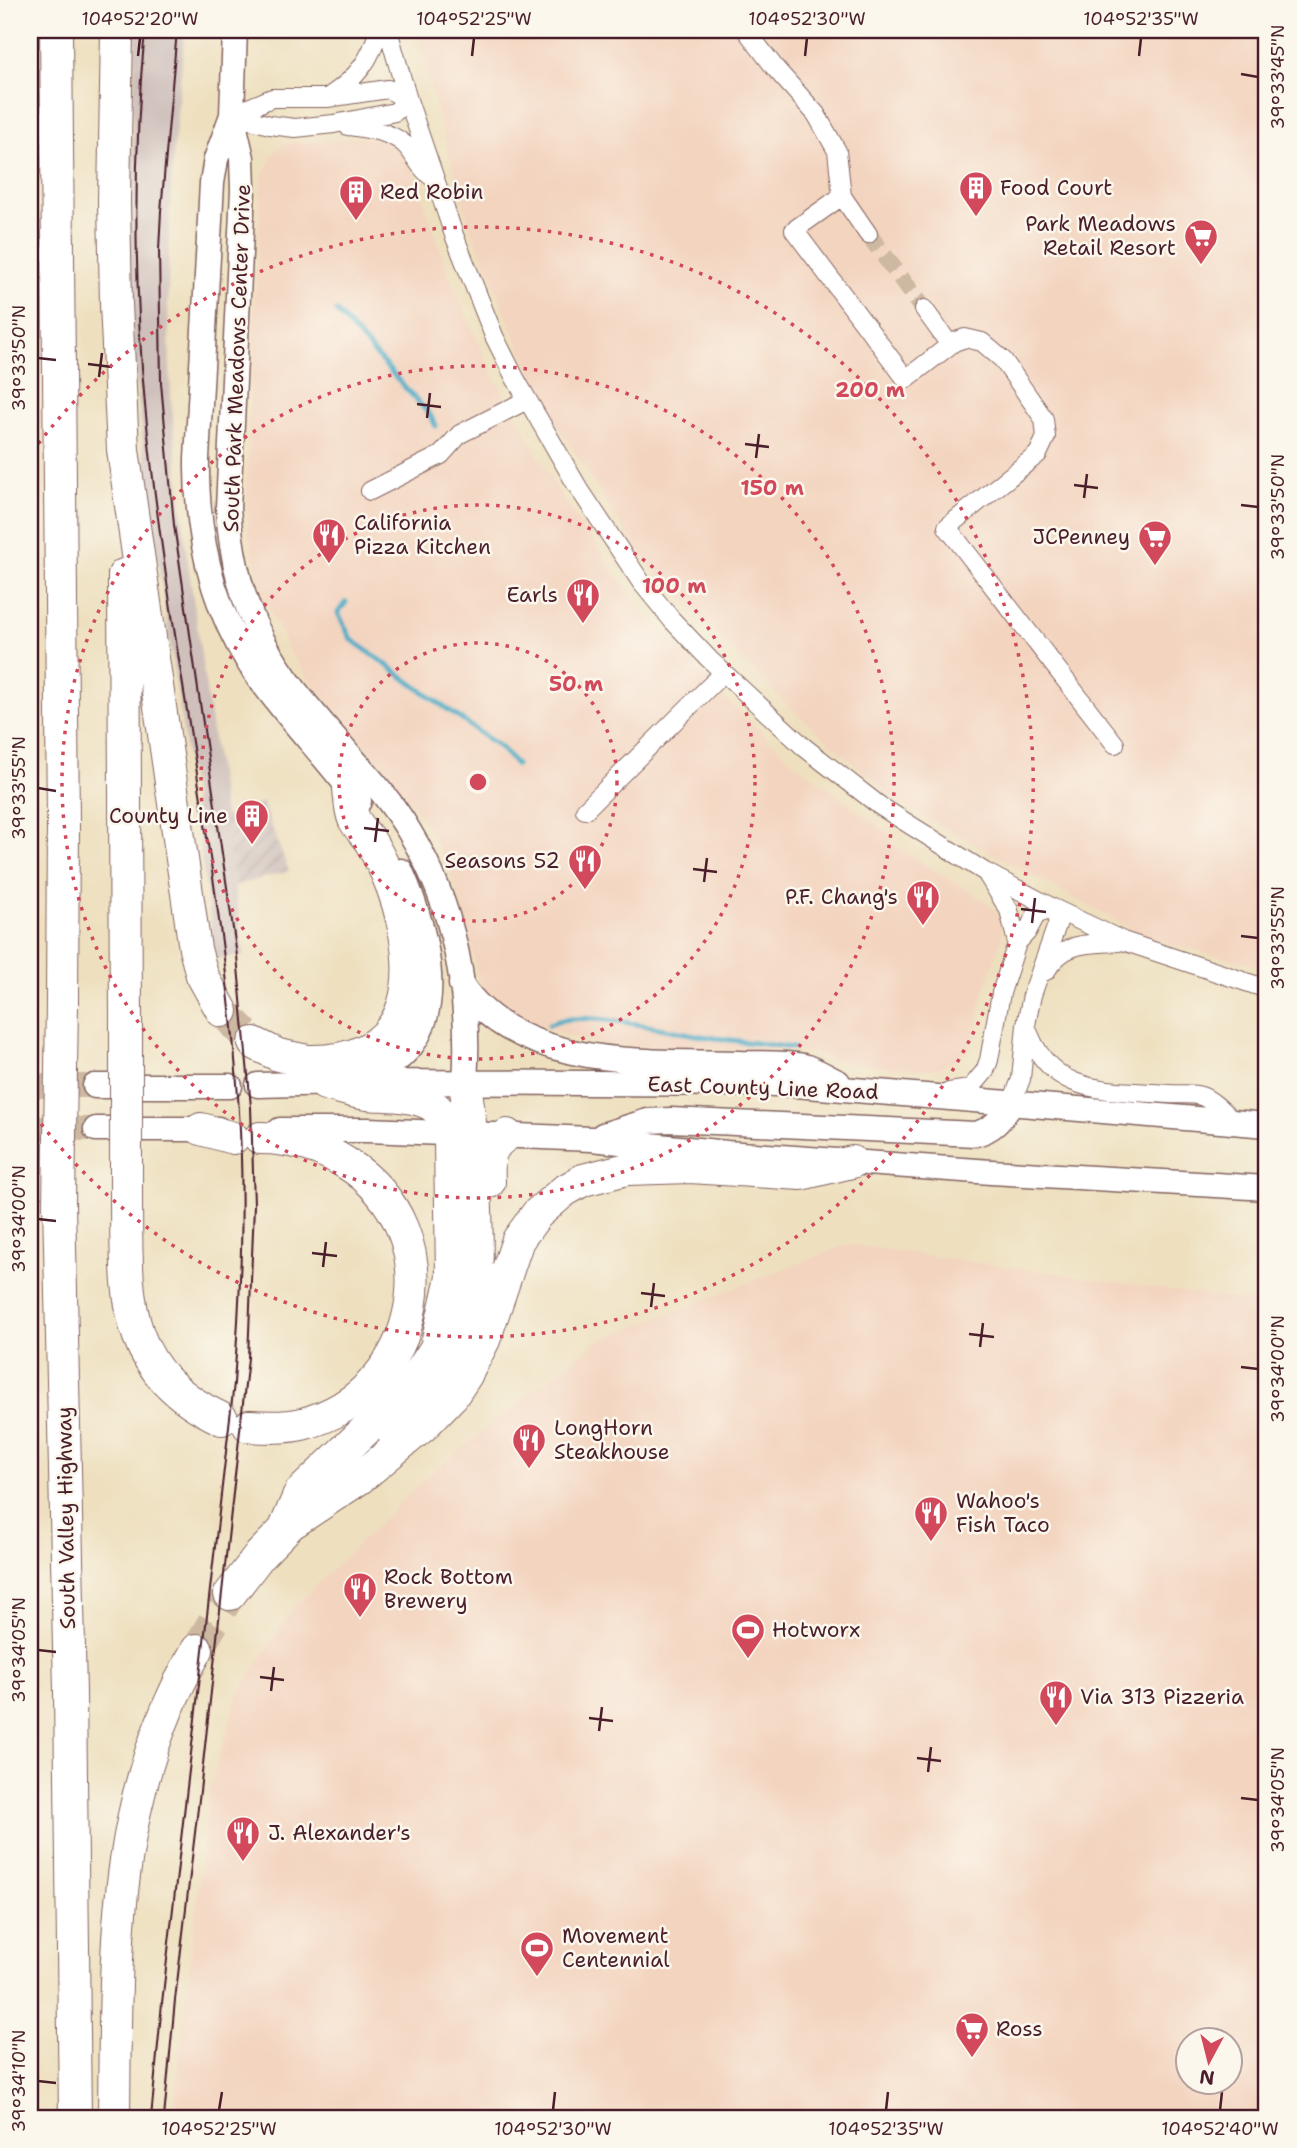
<svg xmlns="http://www.w3.org/2000/svg" width="1297" height="2148" viewBox="0 0 1297 2148" font-family="'Shantell Sans',sans-serif">
<style>
.built{fill:#f3d4bf;fill-rule:evenodd}
.industrial{fill:url(#industrial-furrows)}
.railway{fill:#cfc0bb}
.lines{fill:none;stroke-linecap:round;stroke-linejoin:round}
.stream{stroke:#46aac6;stroke-width:5}
.street-tunnel{stroke:#cdb9a1;stroke-width:18;stroke-dasharray:18 9;stroke-linecap:butt}
.secondary-tunnel{stroke:#cdb9a1;stroke-width:24;stroke-dasharray:24 12;stroke-linecap:butt}
.highway-tunnel{stroke:#cdb9a1;stroke-width:32;stroke-dasharray:32 16;stroke-linecap:butt}
.street-casing{stroke:#83635f;stroke-width:20}
.secondary-casing{stroke:#83635f;stroke-width:27}
.highway-casing{stroke:#83635f;stroke-width:34}
.street{stroke:#fff;stroke-width:18}
.secondary{stroke:#fff;stroke-width:24}
.highway{stroke:#fff;stroke-width:32}
.tram{stroke:#4a1f2b;stroke-width:2}
.highway-bridge-casing{stroke:#83635f;stroke-width:34;stroke-linecap:butt}
.highway-bridge{stroke:#fff;stroke-width:32}
.ticks{fill:none;stroke:#4a1f2b;stroke-width:2.5}
.ring{fill:none;stroke:#d1495b;stroke-width:3.5;stroke-dasharray:3.5 7}
.labels{text-anchor:middle;dominant-baseline:central;stroke-width:5;stroke-linejoin:round;paint-order:stroke}
.poi-label{font-size:21px;fill:#4a1f2b;stroke:#fbf7ec;text-anchor:start}
.street-label{font-size:21px;fill:#4a1f2b;stroke:#fbf7ec}
.centre{fill:#d1495b;stroke:#fbf7ec;stroke-width:3.5}
.ring-label{font-size:21px;text-anchor:middle;font-weight:bold;fill:#d1495b;stroke:#fbf7ec;stroke-width:5;stroke-linejoin:round;paint-order:stroke}
.neatline{fill:none;stroke:#4a1f2b;stroke-width:2.5}
.ticks-label{font-size:18px;text-anchor:middle;fill:#4a1f2b}
</style>
<defs>
<pattern id="industrial-furrows" width="10" height="10" patternUnits="userSpaceOnUse" patternTransform="scale(1.75)"><rect width="10" height="10" fill="#cfc0bb"/><path d="M-1 1l2-2M0 10L10 0M9 11l2-2" fill="none" stroke="#b3a5a1"/></pattern>
</defs>
<rect width="100%" height="100%" fill="#fbf7ec"/>
<filter id="ink" filterUnits="userSpaceOnUse"><feTurbulence type="fractalNoise" baseFrequency=".0143" numOctaves="2"/><feDisplacementMap in="SourceGraphic" scale="14" xChannelSelector="R" yChannelSelector="G"/><feConvolveMatrix kernelMatrix="1 2 1 2 8 2 1 2 1" color-interpolation-filters="sRGB"/></filter>
<filter id="wash" filterUnits="userSpaceOnUse"><feTurbulence type="fractalNoise" baseFrequency=".00686" numOctaves="4" result="noise"/><feDisplacementMap in="SourceGraphic" scale="28" xChannelSelector="R" yChannelSelector="G"/><feGaussianBlur stdDeviation="1.57" result="paint"/><feColorMatrix in="noise" values="0 0 0 0 0 0 0 0 0 0 0 0 0 0 0 0 0 1.4 0 .05"/><feComposite in="paint" operator="in"/></filter>
<g filter="url(#wash)">
<rect width="100%" height="100%" fill="#eee0bf"/>
<path class="built" d="M417 30H1267V968L1149 939 899 803 788 706 643 559 542 402 468 222 432 93Z
M360 137 390 140 412 165 451 281 492 372 560 494 641 609 738 711 794 762 893 837 890 843 984 900 997 912 1002 928V938L983 995 976 1033 968 1050 955 1061 939 1068 918 1070 858 1064 811 1053 606 1045 568 1037 540 1026 498 1003 482 988 477 974 471 942 458 893 432 834 403 790 317 690 289 652 263 595 248 533 246 481 261 178 275 151 281 146 290 143 319 142Z
M848 1244 1267 1304V2118H173L209 1791 238 1695 294 1607 425 1478 597 1341ZM1188 2039H1230V2082H1188Z"/>
<path class="industrial" d="M262 802 289 871 234 886 223 817Z"/>
<path class="railway" d="M136 30H185L172 167 169 231 168 307 171 396 185 542 244 955 216 959 149 498 133 348 129 227Z"/>
<g class="lines">
<path class="stream" d="M336 311 430 415 436 426
M346 602 338 613 351 639 502 749 516 765
M549 1025C577 1007 672 1032 708 1037 736 1041 764 1044 793 1048"/>
</g>
</g>
<g filter="url(#ink)">
<g class="lines">
<path class="street-tunnel" d="M868 234 924 309"/>
<path class="secondary-tunnel" d="M30 1086H95
M30 1128 96 1129"/>
<path class="highway-tunnel" d="M222 1011 254 1043
M197 1650 230 1594"/>
<g class="street-casing">
<path id="street" d="M388 30 408 100 454 235 494 336 515 378 576 484 641 582 672 620 709 659 804 747 880 806 985 872 1053 908 1123 941 1267 989
M746 30 775 68 816 114 837 151 842 196 868 234
M330 96C355 79 372 60 378 30
M232 115 270 125 295 128 334 124 395 112 408 100
M232 115 272 98H327L388 89 408 100
M348 126C369 129 396 132 409 149 419 162 419 167 433 178
M842 196 794 230 906 379 954 342 965 338 982 342 1003 360 1044 419 1046 437 1038 454 947 527 1115 744
M924 309 950 345
M370 491 441 455 460 434 527 400
M585 810 723 673
M988 876 1009 910 1017 943
M1046 971C1064 941 1087 944 1119 942
M1026 1025C1049 1098 1107 1089 1169 1094 1179 1095 1192 1093 1201 1096 1213 1100 1226 1115 1235 1123
M949 1092 970 1089 985 1071 989 1060 1001 993 1017 943 1027 932 1036 915 1053 908
M1011 1105 1021 1079 1026 1025 1032 995 1058 922 1053 908"/>
</g>
<g class="secondary-casing">
<path id="secondary" d="M235 30 232 115 242 158 243 190 228 508C231 554 241 600 263 641 284 682 317 717 347 752 369 777 392 802 409 831 455 906 471 995 465 1082
M232 115 216 159 212 183 197 459C196 531 210 601 249 663 281 712 324 754 359 801
M461 984C518 1070 649 1061 739 1063 760 1064 783 1062 803 1066 815 1069 827 1077 838 1082
M381 1082 784 1084 1267 1125
M329 1083C348 1079 369 1076 386 1067 456 1028 426 928 401 871
M258 1085 341 1083
M95 1086H111
M135 1086H230
M96 1129H111
M136 1129H218
M280 1130H368L591 1139 727 1153 991 1172 1267 1188
M603 1135 648 1121 671 1120 975 1134C993 1130 1001 1119 1011 1105"/>
</g>
<g class="highway-casing">
<path id="highway" d="M56 30 63 824 62 1003
M117 30 114 201 116 304 123 450 195 949 202 975 222 1011
M124 575 126 1019
M254 1043 278 1055 332 1066
M312 1061C420 1061 421 968 393 889 387 873 379 856 370 841 365 834 358 827 354 819 350 810 350 797 349 788
M201 1129 233 1138
M489 1182C488 1161 487 1147 507 1135
M126 1199C127 1298 120 1371 222 1419
M59 1203 70 1692 75 2118
M249 1426C266 1427 285 1428 302 1424 424 1393 454 1230 346 1163 321 1147 291 1138 260 1138
M389 1428C410 1411 433 1389 449 1366 480 1320 478 1264 476 1210 475 1167 471 1125 465 1082
M286 1526 300 1493 403 1394 415 1380 436 1348 452 1277 450 1141C447 1092 404 1097 367 1094 353 1092 339 1087 325 1084
M286 1527 360 1478 423 1426 452 1396 466 1375 484 1340 518 1240 537 1214 564 1191 583 1180 627 1169 690 1167 801 1174 852 1162
M230 1594 260 1555 301 1513
M114 2118C116 1952 110 1799 197 1650"/>
</g>
<use href="#street" class="street"/>
<use href="#secondary" class="secondary"/>
<use href="#highway" class="highway"/>
<path class="tram" d="M145 30C133 155 134 280 145 405 167 637 221 864 238 1096 245 1192 241 1287 234 1383L162 2003 151 2118
M164 2118 175 2000 200 1791 248 1358 254 1205 251 1107 237 956 174 525 161 383 159 250 161 211 177 30"/>
<g class="highway-bridge-casing">
<path id="highway-bridge" d="M126 1019V1199
M59 1203 62 1003"/>
</g>
<use href="#highway-bridge" class="highway-bridge"/>
</g>
</g>
<path class="ticks" d="M138 56 140 38M472 56 474 38M805 56 807 38M1139 56 1141 38M1241 74 1258 77M38 358 56 360M88 364 112 367M99 377 102 353M417 404 441 407M427 418 430 393M745 444 769 447M756 458 759 434M1074 485 1098 488M1084 498 1087 474M1241 505 1258 507M38 788 56 791M364 828 389 831M375 842 378 818M693 869 717 872M704 882 707 858M1021 909 1046 912M1032 923 1035 898M1241 936 1258 938M38 1219 56 1221M312 1253 337 1256M323 1267 326 1242M641 1293 665 1296M651 1307 654 1283M969 1334 994 1337M980 1347 983 1323M1241 1367 1258 1369M38 1650 56 1652M260 1677 284 1680M271 1691 274 1667M589 1718 613 1721M599 1731 602 1707M917 1758 941 1761M928 1772 931 1747M1241 1798 1258 1800M38 2081 56 2083M219 2110 222 2092M553 2110 555 2092M886 2110 888 2092M1220 2110 1222 2092"/>
<g class="ring">
<circle cx="478" cy="782" r="139"/>
<circle cx="478" cy="782" r="277"/>
<circle cx="478" cy="782" r="416"/>
<path d="M32 452A555 555 0 1 1 32 1112"/>
</g>
<defs>
<g id="building-pin" transform="scale(1.75)"><path d="M0 17L-7.5 6A9.5 9.5 0 1 1 7.5 6Z" fill="#d1495b" stroke="#fbf7ec"/><path d="M-4-6H4V6H1V3H-1V6H-4ZM-2.5-4.3h1.7v1.8h-1.7ZM.8-4.3h1.7v1.8H.8ZM-2.5-1h1.7V.8h-1.7ZM.8-1h1.7V.8H.8Z" fill="#fff"/></g>
<g id="supermarket-pin" transform="scale(1.75)"><path d="M0 17L-7.5 6A9.5 9.5 0 1 1 7.5 6Z" fill="#d1495b" stroke="#fbf7ec"/><path d="M-6-5.5h2.5l.6 2H6L4.5 2H-2.5L-4.4-4H-6ZM-1.5 3.2a1.3 1.3 0 1 0 .1 0ZM3 3.2a1.3 1.3 0 1 0 .1 0Z" fill="#fff"/></g>
<g id="restaurant-pin" transform="scale(1.75)"><path d="M0 17L-7.5 6A9.5 9.5 0 1 1 7.5 6Z" fill="#d1495b" stroke="#fbf7ec"/><path d="M-5-6h1v4h1v-4h1v4h1v-4h1v5L-1.5 .5V6h-2V.5L-5-1ZM5-6V6H3V1.5H1.5Q1.5-4 5-6Z" fill="#fff"/></g>
<g id="stadium-pin" transform="scale(1.75)"><path d="M0 17L-7.5 6A9.5 9.5 0 1 1 7.5 6Z" fill="#d1495b" stroke="#fbf7ec"/><path d="M0-5a6.5 5 0 1 0 0 10a6.5 5 0 1 0 0-10ZM-3.5-1.8h7v3.6h-7Z" fill="#fff"/></g>
</defs>
<g fill-rule="evenodd">
<use href="#building-pin" x="976" y="188"/>
<use href="#building-pin" x="356" y="192"/>
<use href="#supermarket-pin" x="1201" y="236"/>
<use href="#restaurant-pin" x="329" y="535"/>
<use href="#supermarket-pin" x="1155" y="537"/>
<use href="#restaurant-pin" x="583" y="595"/>
<use href="#building-pin" x="252" y="816"/>
<use href="#restaurant-pin" x="585" y="861"/>
<use href="#restaurant-pin" x="923" y="897"/>
<use href="#restaurant-pin" x="529" y="1440"/>
<use href="#restaurant-pin" x="931" y="1513"/>
<use href="#restaurant-pin" x="360" y="1589"/>
<use href="#stadium-pin" x="748" y="1630"/>
<use href="#restaurant-pin" x="1056" y="1697"/>
<use href="#restaurant-pin" x="243" y="1833"/>
<use href="#stadium-pin" x="537" y="1948"/>
<use href="#supermarket-pin" x="972" y="2029"/>
</g>
<g class="labels">
<g class="poi-label">
<text x="1000" y="188">Food Court</text>
<text x="380" y="192">Red Robin</text>
<text x="1176" y="224" text-anchor="end">Park Meadows<tspan x="1176" dy="24">Retail Resort</tspan></text>
<text x="354" y="523">California<tspan x="354" dy="24">Pizza Kitchen</tspan></text>
<text x="1130" y="537" text-anchor="end">JCPenney</text>
<text x="558" y="595" text-anchor="end">Earls</text>
<text x="228" y="816" text-anchor="end">County Line</text>
<text x="560" y="861" text-anchor="end">Seasons 52</text>
<text x="898" y="897" text-anchor="end">P.F. Chang's</text>
<text x="554" y="1428">LongHorn<tspan x="554" dy="24">Steakhouse</tspan></text>
<text x="956" y="1501">Wahoo's<tspan x="956" dy="24">Fish Taco</tspan></text>
<text x="384" y="1577">Rock Bottom<tspan x="384" dy="24">Brewery</tspan></text>
<text x="772" y="1630">Hotworx</text>
<text x="1080" y="1697">Via 313 Pizzeria</text>
<text x="268" y="1833">J. Alexander's</text>
<text x="562" y="1936">Movement<tspan x="562" dy="24">Centennial</tspan></text>
<text x="996" y="2029">Ross</text>
</g>
<g class="street-label">
<text transform="translate(237 358) rotate(-88)">South Park Meadows Center Drive</text>
<text transform="translate(763 1088) rotate(2)">East County Line Road</text>
<text transform="translate(66 1518) rotate(-91)">South Valley Highway</text>
</g>
</g>
<circle cx="478" cy="782" r="10" class="centre"/>
<g class="ring-label">
<text x="870" y="397">200 m</text>
<text x="772" y="495">150 m</text>
<text x="674" y="593">100 m</text>
<text x="576" y="691">50 m</text>
</g>
<rect width="1297" height="2148" fill="none" stroke="#fbf7ec" stroke-width="77"/>
<g transform="translate(1209 2061) rotate(187)"><circle r="33" fill="#fbf7ec" stroke="#b4a19f" stroke-width="2"/>
<path d="M0-5L12 26L0 18L-12 26Z" fill="#d1495b"/>
<text y="-10" font-size="19" font-weight="bold" text-anchor="middle" fill="#4a1f2b">N</text>
</g>
<rect x="38" y="38" width="1220" height="2072" class="neatline"/>
<g class="ticks-label">
<text x="140" y="25">104°52'20"W</text>
<text x="474" y="25">104°52'25"W</text>
<text x="807" y="25">104°52'30"W</text>
<text x="1141" y="25">104°52'35"W</text>
<text transform="translate(1278 77) rotate(-90)" y="6">39°33'45"N</text>
<text transform="translate(19 358) rotate(-90)" y="6">39°33'50"N</text>
<text transform="translate(1278 507) rotate(-90)" y="6">39°33'50"N</text>
<text transform="translate(19 788) rotate(-90)" y="6">39°33'55"N</text>
<text transform="translate(1278 938) rotate(-90)" y="6">39°33'55"N</text>
<text transform="translate(19 1219) rotate(-90)" y="6">39°34'00"N</text>
<text transform="translate(1278 1369) rotate(-90)" y="6">39°34'00"N</text>
<text transform="translate(19 1650) rotate(-90)" y="6">39°34'05"N</text>
<text transform="translate(1278 1800) rotate(-90)" y="6">39°34'05"N</text>
<text transform="translate(19 2081) rotate(-90)" y="6">39°34'10"N</text>
<text x="219" y="2135">104°52'25"W</text>
<text x="553" y="2135">104°52'30"W</text>
<text x="886" y="2135">104°52'35"W</text>
<text x="1220" y="2135">104°52'40"W</text>
</g>
</svg>
